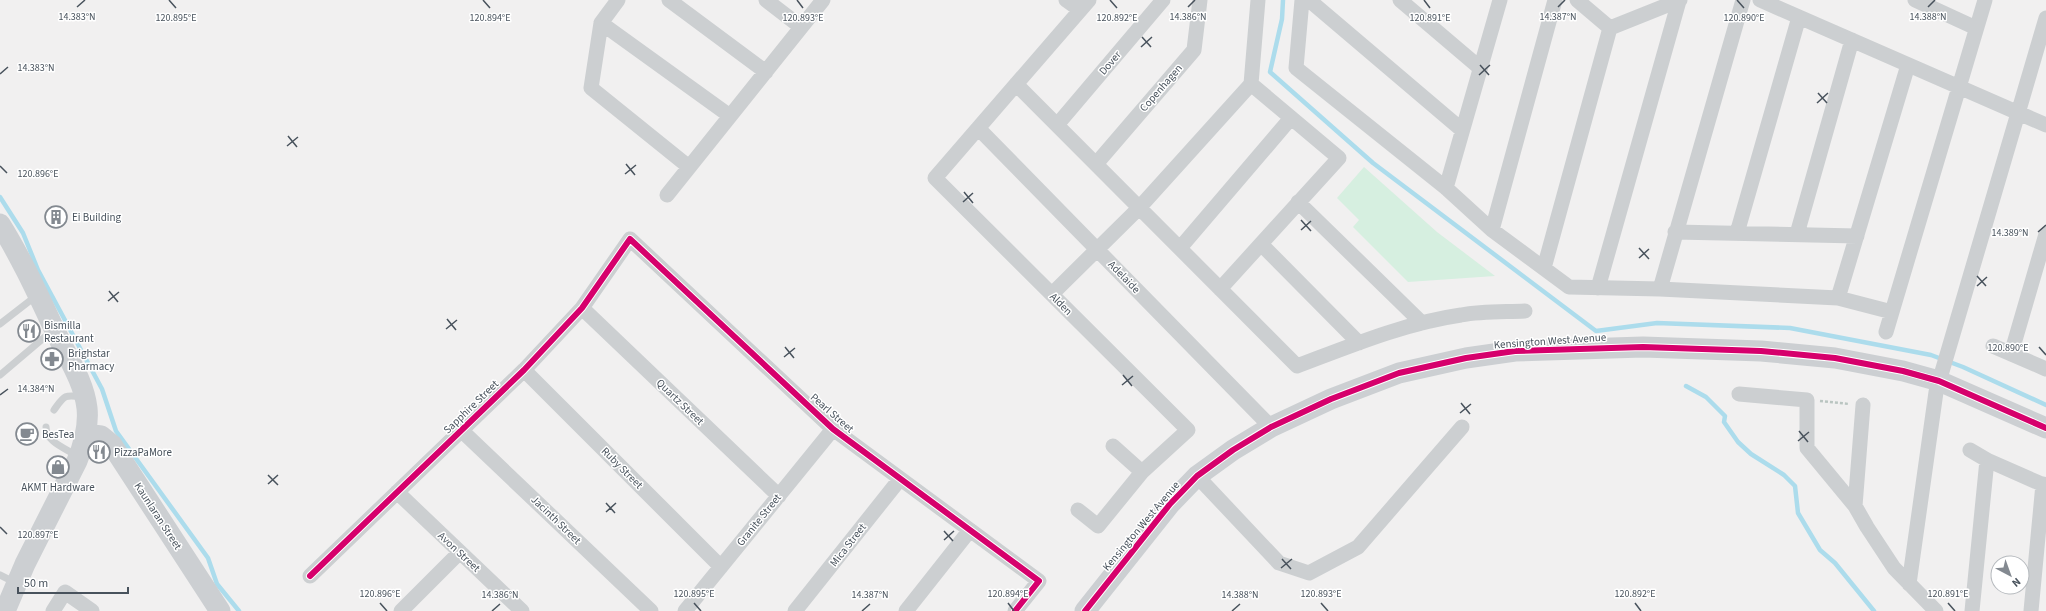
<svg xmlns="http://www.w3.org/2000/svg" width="2046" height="611" viewBox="0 0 2046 611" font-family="'Source Sans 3',sans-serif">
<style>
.green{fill:#d6efe0}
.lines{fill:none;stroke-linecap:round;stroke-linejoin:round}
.stream{stroke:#acdcec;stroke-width:4.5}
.path{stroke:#bac5c1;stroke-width:2.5;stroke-dasharray:3 2;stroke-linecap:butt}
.lane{stroke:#cccfd1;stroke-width:7}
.street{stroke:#cccfd1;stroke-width:15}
.secondary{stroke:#cccfd2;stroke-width:21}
.cycleway-casing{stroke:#fff;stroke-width:8}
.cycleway{stroke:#d6006c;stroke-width:6}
.ticks{fill:none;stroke:#48525c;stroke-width:1.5}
.labels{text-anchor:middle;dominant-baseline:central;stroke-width:3;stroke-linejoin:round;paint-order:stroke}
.street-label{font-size:11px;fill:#48525c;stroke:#fff}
.poi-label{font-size:11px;fill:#48525c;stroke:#fff;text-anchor:start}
.ticks-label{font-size:10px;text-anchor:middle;fill:#48525c;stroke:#fff;stroke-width:3;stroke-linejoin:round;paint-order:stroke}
</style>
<rect width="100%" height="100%" fill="#f1f0f0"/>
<path class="green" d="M1364 167 1437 232 1495 276 1408 282 1353 227 1359 220 1337 198Z"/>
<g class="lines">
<path class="stream" d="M1283 0 1282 19 1270 72 1373 163 1596 331 1657 323 1790 328 1931 355 1963 367 2046 405
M0 197 23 233 38 270 102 389 116 431 208 558 217 584 239 611
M1686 386 1706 397 1725 416 1724 422 1738 442 1751 454 1784 475 1795 486 1798 513 1820 550 1835 563 1874 611"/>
<path class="path" d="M1820 401 1849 404"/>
<path class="lane" d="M0 324 36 296
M0 375 53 330
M54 410C64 396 64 394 82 397
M46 427C46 442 65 448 77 456
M0 575 16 583"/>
<path class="street" d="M618 0 601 23 591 88 689 167
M669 0 766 72
M766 0 801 27
M1066 0 1080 10
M1302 0 1296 68 1446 188 1492 230 1569 287 1660 289 1838 298 1892 312
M1309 0 1462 130
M1400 0 1480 68
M1577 0 1610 28
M1760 0 2046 125
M1915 0 1976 28
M601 23 730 116
M1610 28 1680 0
M1016 84 1297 366C1350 346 1405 323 1461 315 1482 311 1504 312 1525 311
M1057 125 1163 0
M978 128 1271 427
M1096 164 1194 50 1200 0
M1446 188 1500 0
M667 195 823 0
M1298 202 1422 323
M1492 230 1555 0
M1675 232 1857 236
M1737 233 1799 17
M1797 234 1852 40
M1261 244 1359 343
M1180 248 1291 118
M1544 268 1610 28
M1598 288 1679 1
M1220 289 1339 158 1251 84
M1660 289 1743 0
M1052 294 1139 208 1251 84 1258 0
M1838 298 1908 65
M582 308 779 496
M1886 332 1985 0
M1993 346 2046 369
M2011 354 2046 234
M524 370 721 567
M1739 394 1807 400V448L1855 506 1867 527 1894 568 1936 611
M461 430 651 611
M1113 446 1142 472
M1970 450 1987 460 2046 486
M1197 476 1279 563 1309 573 1358 547 1462 427
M397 492 522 611
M1855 506 1863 405
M1078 510 1098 526 1142 472 1188 430 935 178 1089 0
M310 576 524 370 582 308 630 239 833 429 1039 581 1015 611
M1909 584 1936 392 2046 18
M53 611 65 592 92 611
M401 611 460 552
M685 611 833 429
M795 611 900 479
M906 611 970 530
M1972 611 1987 460
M2031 611 2043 484"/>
<path class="secondary" d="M0 224C22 259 39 297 57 335 68 358 84 382 87 408 89 427 84 444 77 461L25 564 5 611
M86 434 101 436 112 445 220 611
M1085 611 1170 504 1197 476 1233 450 1271 427 1331 399 1399 373 1466 358 1515 351 1643 347 1761 351 1835 358 1903 371 1939 381 2046 428"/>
<g class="cycleway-casing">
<path id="cycleway" d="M310 576 524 370 582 308 630 239 833 429 1039 581 1015 611
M1085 611 1170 504 1197 476 1233 450 1271 427 1331 399 1399 373 1466 358 1515 351 1643 347 1761 351 1835 358 1903 371 1939 381 2046 428"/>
</g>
<use href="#cycleway" class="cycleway"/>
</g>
<path class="ticks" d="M169 0 176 8M483 0 490 8M797 0 803 8M1110 0 1117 8M1424 0 1430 8M1737 0 1744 8M77 7 85 0M1188 7 1195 0M1558 7 1565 0M1928 7 1935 0M1142 37 1151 47M1141 47 1152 37M1480 65 1489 75M0 74 8 67M1479 75 1490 65M1818 93 1827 103M1817 103 1828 93M288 136 297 147M287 146 298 137M626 164 635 175M0 166 7 173M625 174 636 165M964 192 973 203M963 202 973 193M1301 220 1311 231M1301 230 1311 221M2038 232 2046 225M1639 248 1649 259M1639 258 1649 249M1977 276 1986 286M1977 286 1987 277M109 291 118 302M108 301 119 292M447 319 456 330M446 329 457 320M785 347 794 358M2039 347 2046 355M784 357 795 348M1123 375 1132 386M1122 385 1133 376M0 395 8 389M1461 403 1470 414M1460 413 1471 404M1799 431 1808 442M1798 441 1809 432M268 475 278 485M268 484 278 475M606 503 615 513M606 512 616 503M0 527 7 534M944 531 953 541M944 540 954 531M1282 559 1291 569M1281 568 1292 559M380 603 387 611M694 603 701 611M1008 603 1014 611M1321 603 1328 611M1635 603 1641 611M1948 603 1955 611M492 611 500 604M862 611 870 604M1232 611 1240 604"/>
<defs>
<g id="building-ring" transform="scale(1.15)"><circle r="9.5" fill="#fff" stroke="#838990" stroke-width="1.5"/><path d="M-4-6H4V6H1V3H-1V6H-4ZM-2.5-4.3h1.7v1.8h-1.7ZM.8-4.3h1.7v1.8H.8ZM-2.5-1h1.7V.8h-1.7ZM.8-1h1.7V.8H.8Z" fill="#838990"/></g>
<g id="restaurant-ring" transform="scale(1.15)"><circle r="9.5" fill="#fff" stroke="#838990" stroke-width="1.5"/><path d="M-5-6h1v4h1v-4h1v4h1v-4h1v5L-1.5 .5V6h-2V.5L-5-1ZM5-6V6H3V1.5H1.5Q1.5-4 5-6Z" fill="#838990"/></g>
<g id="pharmacy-ring" transform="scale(1.15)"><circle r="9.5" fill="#fff" stroke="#838990" stroke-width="1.5"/><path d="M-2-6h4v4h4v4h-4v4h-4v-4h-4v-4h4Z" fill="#838990"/></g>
<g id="cafe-ring" transform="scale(1.15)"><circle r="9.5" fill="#fff" stroke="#838990" stroke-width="1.5"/><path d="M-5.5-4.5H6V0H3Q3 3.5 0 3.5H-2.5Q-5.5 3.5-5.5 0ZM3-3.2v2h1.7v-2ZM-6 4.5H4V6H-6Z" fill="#838990"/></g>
<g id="shop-ring" transform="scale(1.15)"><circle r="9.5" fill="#fff" stroke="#838990" stroke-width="1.5"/><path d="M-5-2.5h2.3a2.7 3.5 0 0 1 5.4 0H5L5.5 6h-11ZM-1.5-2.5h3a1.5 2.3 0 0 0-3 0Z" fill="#838990"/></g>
</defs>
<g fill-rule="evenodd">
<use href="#building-ring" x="56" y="217"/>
<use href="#restaurant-ring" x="29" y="331"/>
<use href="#pharmacy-ring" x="52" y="359"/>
<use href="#cafe-ring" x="27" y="434"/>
<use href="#restaurant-ring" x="99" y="452"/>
<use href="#shop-ring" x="58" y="467"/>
</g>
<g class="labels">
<g class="street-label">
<text transform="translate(1110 63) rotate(-50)">Dover</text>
<text transform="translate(1161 88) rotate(-49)">Copenhagen</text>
<text transform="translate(1124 277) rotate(46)">Adelaide</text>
<text transform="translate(1061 304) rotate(45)">Alden</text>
<text transform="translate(1550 341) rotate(-4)">Kensington West Avenue</text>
<text transform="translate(680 402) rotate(44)">Quartz Street</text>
<text transform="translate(471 407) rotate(-44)">Sapphire Street</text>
<text transform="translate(832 413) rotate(41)">Pearl Street</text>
<text transform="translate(622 468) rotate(45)">Ruby Street</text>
<text transform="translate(158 516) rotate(57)">Kaunlaran Street</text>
<text transform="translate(556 520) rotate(44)">Jacinth Street</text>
<text transform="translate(759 520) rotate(-51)">Granite Street</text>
<text transform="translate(1141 526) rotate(-50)">Kensington West Avenue</text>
<text transform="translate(848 545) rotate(-52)">Mica Street</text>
<text transform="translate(459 552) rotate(43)">Avon Street</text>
</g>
<g class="poi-label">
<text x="72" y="217">Ei Building</text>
<text x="44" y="325">Bismilla<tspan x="44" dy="13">Restaurant</tspan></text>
<text x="68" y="353">Brighstar<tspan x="68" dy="13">Pharmacy</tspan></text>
<text x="42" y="434">BesTea</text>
<text x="114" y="452">PizzaPaMore</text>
<text x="58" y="487" text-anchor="middle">AKMT Hardware</text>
</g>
</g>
<g class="ticks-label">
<text x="77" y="20">14.383°N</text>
<text x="1188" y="20">14.386°N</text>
<text x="1558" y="20">14.387°N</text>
<text x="1928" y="20">14.388°N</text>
<text x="176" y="21">120.895°E</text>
<text x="490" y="21">120.894°E</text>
<text x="803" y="21">120.893°E</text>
<text x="1430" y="21">120.891°E</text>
<text x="1117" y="21">120.892°E</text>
<text x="1744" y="21">120.890°E</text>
<text x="36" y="71">14.383°N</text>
<text x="38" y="177">120.896°E</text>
<text x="2010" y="236">14.389°N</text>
<text x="2008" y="351">120.890°E</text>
<text x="36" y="392">14.384°N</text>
<text x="38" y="538">120.897°E</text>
<text x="380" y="597">120.896°E</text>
<text x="694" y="597">120.895°E</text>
<text x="1008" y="597">120.894°E</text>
<text x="1321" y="597">120.893°E</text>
<text x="1635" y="597">120.892°E</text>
<text x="1948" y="597">120.891°E</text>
<text x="500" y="598">14.386°N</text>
<text x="870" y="598">14.387°N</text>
<text x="1240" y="598">14.388°N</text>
</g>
<g transform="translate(2010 575) rotate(139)"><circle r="19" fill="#ffffff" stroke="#b6babe"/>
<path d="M0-3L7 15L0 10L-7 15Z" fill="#838990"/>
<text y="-6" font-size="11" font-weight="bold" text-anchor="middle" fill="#48525c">N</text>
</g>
<path d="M18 587v6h110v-6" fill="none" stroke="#48525c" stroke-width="2"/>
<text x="24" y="587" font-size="12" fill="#48525c" stroke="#ffffff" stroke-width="3" paint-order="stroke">50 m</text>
</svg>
